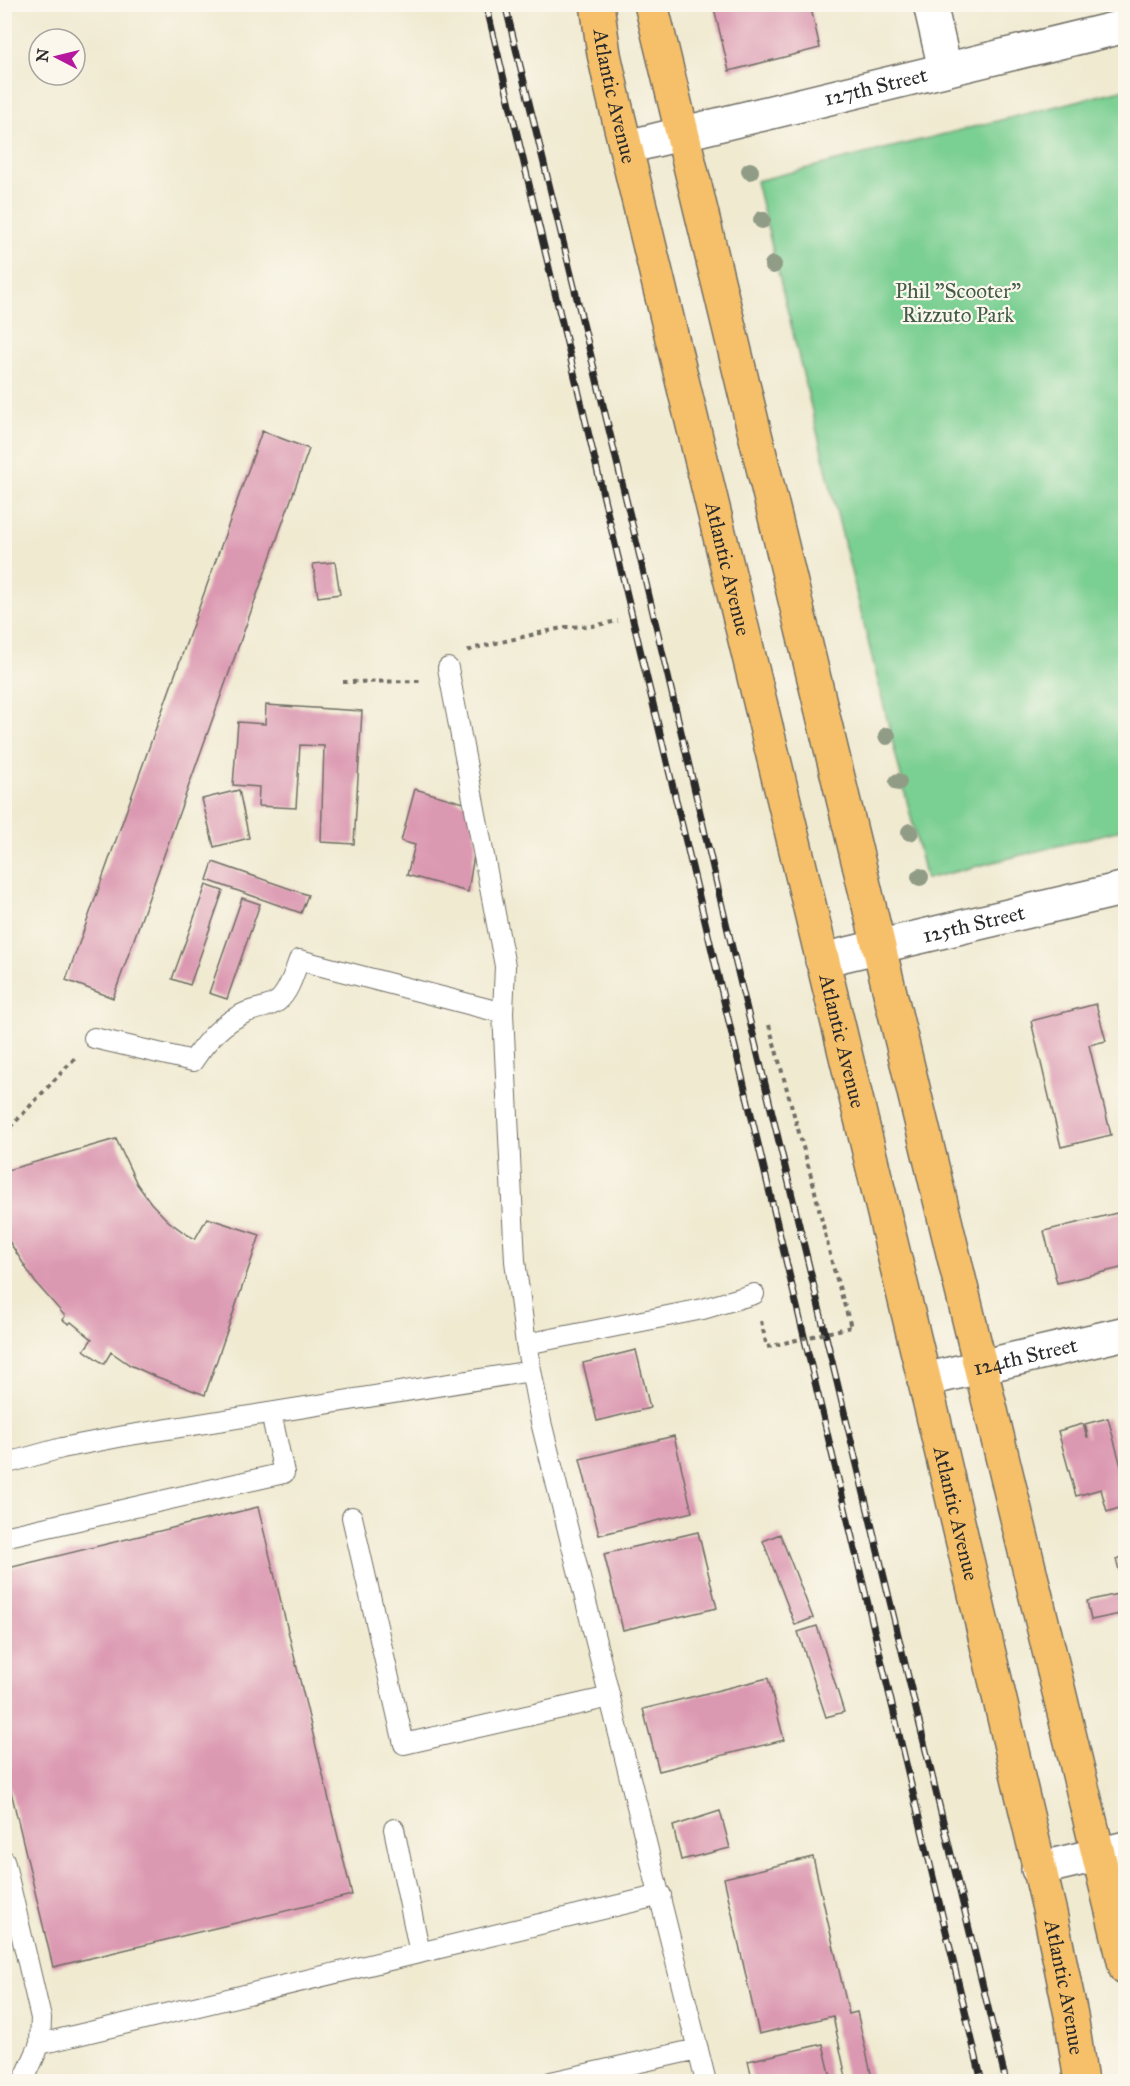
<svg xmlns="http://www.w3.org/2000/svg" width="1130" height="2086" viewBox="0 0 1130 2086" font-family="'IM FELL Great Primer',serif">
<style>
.green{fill:#7acf92;stroke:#527d5e;stroke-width:1.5}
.building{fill:#db98b1}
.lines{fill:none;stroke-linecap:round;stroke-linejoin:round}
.service-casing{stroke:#706e65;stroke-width:22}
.minor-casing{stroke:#706e65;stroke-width:36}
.primary-casing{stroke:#706e65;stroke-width:36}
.path{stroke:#706e65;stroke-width:4;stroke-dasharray:4.5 4.5;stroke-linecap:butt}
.service{stroke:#fff;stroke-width:20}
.minor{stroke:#fff;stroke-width:33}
.primary{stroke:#f6c06b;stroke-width:33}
.rail-casing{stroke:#2b2b2b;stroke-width:7}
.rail{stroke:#fbf7ec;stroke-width:4.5;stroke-dasharray:14;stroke-linecap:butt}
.path-bridge{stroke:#706e65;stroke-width:4;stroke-dasharray:4.5 4.5;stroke-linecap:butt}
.tree{fill:#919c87}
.labels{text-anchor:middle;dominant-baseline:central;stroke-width:4.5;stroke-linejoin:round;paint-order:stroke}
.street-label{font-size:21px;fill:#2b2b2b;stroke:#fbf7ec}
.park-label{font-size:21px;fill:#435c4a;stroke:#fbf7ec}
</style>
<rect width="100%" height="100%" fill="#fbf7ec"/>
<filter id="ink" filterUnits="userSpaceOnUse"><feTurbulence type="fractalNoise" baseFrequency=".0167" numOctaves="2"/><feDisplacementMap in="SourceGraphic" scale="12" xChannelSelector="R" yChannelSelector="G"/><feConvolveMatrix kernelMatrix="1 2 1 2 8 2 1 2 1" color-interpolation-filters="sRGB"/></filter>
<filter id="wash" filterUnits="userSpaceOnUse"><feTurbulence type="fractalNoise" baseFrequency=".008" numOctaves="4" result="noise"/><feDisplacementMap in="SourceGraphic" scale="24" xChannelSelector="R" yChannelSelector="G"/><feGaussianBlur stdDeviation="1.35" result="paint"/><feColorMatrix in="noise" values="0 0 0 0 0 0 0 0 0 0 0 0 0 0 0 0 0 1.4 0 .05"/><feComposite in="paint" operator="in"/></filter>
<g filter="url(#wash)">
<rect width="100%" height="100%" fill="#f0ead1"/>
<path class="green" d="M1125 89V829L926 879 756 181Z"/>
<g id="blocks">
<path class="building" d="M713 4H810L820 48 729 71Z
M262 431 309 449 113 998 66 980Z
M335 562 340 594 318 597 313 564Z
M266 705 362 711 354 844 321 842 324 746 300 745 296 808 258 806 259 787 233 785 238 722 265 724Z
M415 789 471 805 476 842 468 892 407 875 415 845 401 841Z
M239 790 249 838 214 847 202 799Z
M213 862 308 895 301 913 207 880Z
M206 885 223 891 190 985 172 979Z
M242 898 260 904 227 999 209 993Z
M1096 1004 1106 1041 1089 1045 1111 1135 1061 1147 1031 1021Z
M116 1139 137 1184 151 1203 167 1220 186 1234 195 1239 207 1218 260 1235 205 1395 152 1375 130 1365 111 1352 104 1364 84 1350 92 1339 71 1322 69 1324 63 1320 65 1316 35 1282 7 1238 4 1239V1171Z
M1125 1211V1267L1057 1283 1044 1231Z
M636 1350 650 1408 597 1421 583 1363Z
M1125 1415V1433L1120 1416Z
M1108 1418 1125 1481V1506L1107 1512 1101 1489 1076 1496 1058 1431 1083 1424 1087 1437H1088L1085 1424Z
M674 1436 692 1512 599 1535 580 1459Z
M258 1507 352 1895 53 1967 4 1762V1569Z
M698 1532 717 1608 623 1630 604 1554Z
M780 1534 813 1618 795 1625 763 1541Z
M1125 1556V1588H1124L1116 1559Z
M1122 1593 1125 1613 1091 1620 1087 1601Z
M817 1626 844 1712 826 1717 798 1632Z
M768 1678 784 1740 659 1771 643 1709Z
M720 1811 730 1848 681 1860 673 1826Z
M813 1857 849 2014 857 2012 873 2082H847L833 2016 759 2034 724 1878Z
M823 2044 832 2082H753L748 2061Z"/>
</g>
</g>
<g filter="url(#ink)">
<use href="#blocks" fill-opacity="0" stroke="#706e65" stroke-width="1.5"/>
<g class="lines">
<g class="service-casing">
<path id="service" d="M448 668 505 966 503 1013 515 1261 526 1344 541 1422 706 2082
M94 1038 193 1061C206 1041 225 1021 247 1012 257 1008 269 1008 278 1001 289 992 294 973 299 960L503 1013
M526 1344 703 1309 754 1294
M4 1464 62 1448 124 1436 531 1371
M352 1517 404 1744 610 1697
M4 1537 284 1473 271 1413
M394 1829 420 1953
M4 1860 41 2018 40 2044 23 2082
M40 2044 661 1895
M551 2082 698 2049"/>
</g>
<g class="minor-casing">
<g id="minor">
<path d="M930 4 945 69"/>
<path id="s1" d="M627 147 1126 26"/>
<path id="s2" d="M822 960 1126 888"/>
<path id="s3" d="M924 1380 1126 1333"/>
<path d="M1038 1869 1126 1848"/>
</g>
</g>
<g class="primary-casing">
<g id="primary">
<path id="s4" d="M597 4 604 54 613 95 935 1424 1050 1913 1071 2015 1081 2082"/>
<path d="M651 4 1126 1969"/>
</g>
</g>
<path class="path" d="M468 651 475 648 566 627 592 626 618 621
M343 682 423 681
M769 1025 813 1183 832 1263 851 1327
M4 1134 75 1058
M761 1321 767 1347"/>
<use href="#service" class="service"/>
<use href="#minor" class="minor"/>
<use href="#primary" class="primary"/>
<g class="rail-casing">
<path id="rail" d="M486 4 982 2082
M505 4 634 532 723 910 1006 2082"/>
</g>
<use href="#rail" class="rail"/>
<path class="path-bridge" d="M767 1347 851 1327"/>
</g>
<g class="tree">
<circle cx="750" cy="171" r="9"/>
<circle cx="762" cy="220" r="9"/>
<circle cx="773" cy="265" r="9"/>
<circle cx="887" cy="736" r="9"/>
<circle cx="898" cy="782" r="9"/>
<circle cx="910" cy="832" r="9"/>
<circle cx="920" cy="877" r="9"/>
</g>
</g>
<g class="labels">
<g class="street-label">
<text stroke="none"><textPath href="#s1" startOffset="256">127th Street</textPath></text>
<text stroke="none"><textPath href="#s4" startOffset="94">Atlantic Avenue</textPath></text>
<text stroke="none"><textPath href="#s4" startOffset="580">Atlantic Avenue</textPath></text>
<text stroke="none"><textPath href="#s2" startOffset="156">125th Street</textPath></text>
<text stroke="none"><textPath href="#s4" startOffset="1066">Atlantic Avenue</textPath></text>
<text stroke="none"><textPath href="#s3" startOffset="104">124th Street</textPath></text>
<text stroke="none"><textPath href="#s4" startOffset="1552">Atlantic Avenue</textPath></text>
<text stroke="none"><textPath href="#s4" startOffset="2038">Atlantic Avenue</textPath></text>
</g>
<g class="park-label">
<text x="958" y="291">Phil "Scooter"<tspan x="958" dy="24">Rizzuto Park</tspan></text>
</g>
</g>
<rect width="1130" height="2086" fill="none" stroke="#fbf7ec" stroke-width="24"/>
<g transform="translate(57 57) rotate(277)"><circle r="28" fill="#fbf7ec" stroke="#a8a59f" stroke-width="1.5"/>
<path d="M0-4.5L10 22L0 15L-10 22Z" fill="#b5179e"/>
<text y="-9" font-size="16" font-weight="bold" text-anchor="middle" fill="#2b2b2b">N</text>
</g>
</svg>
